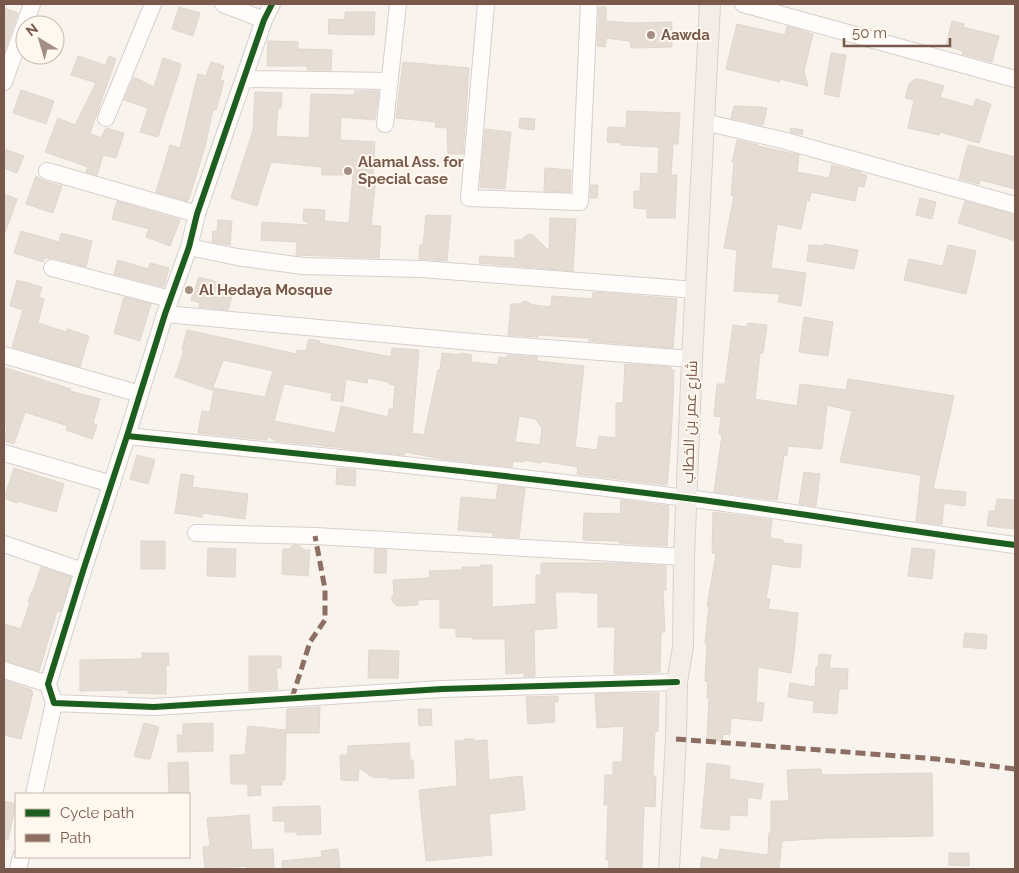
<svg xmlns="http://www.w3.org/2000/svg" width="1019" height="873" viewBox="0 0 1019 873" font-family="Raleway,Cairo,sans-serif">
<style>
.building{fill:#e5dcd4;stroke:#e1d6cf;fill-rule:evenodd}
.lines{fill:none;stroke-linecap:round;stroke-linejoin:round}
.minor-casing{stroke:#d7cfca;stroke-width:18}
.major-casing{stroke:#dad0ca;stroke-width:22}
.minor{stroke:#fefdfc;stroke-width:16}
.major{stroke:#f2ede6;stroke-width:20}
.quiet{stroke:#8d6e63;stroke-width:5;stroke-dasharray:10 5;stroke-linecap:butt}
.cycleway-casing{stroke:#fff8ef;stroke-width:9}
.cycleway{stroke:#1b5e20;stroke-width:6}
.poi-dot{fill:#a58f84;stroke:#fff8ef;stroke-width:2}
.labels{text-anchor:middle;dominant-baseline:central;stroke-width:4;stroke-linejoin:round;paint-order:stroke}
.poi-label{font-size:15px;font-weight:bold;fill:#78594b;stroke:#fff8ef;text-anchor:start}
.street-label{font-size:15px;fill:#78594b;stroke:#fff8ef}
</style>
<rect width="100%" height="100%" fill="#f8f3ed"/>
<path class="building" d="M179 7 200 13 193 36 172 29Z
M599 7H606V21L632 23 672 22V47L631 48 630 41 606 38 605 47 597 46Z
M4 8 18 13 4 53Z
M345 12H375L374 35 328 34 329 19 345 20Z
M952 21 964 24 963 27 999 36 992 62 962 54 963 51 946 46Z
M737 24 785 35 787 26 813 34 804 71 808 86 780 79V82L726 69Z
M268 41 298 42V49L332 50 331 70H307V66H267Z
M831 53 846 55 839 97 824 94Z
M78 56 105 65 109 56 116 59 90 133 101 138 106 128 124 133 116 158 103 155 97 175 86 172 88 167 45 152 58 118 75 125 96 83 71 75Z
M163 58 181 64 179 69H180L158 137 140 132 148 108 124 100 134 77 154 87Z
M211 62 224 66 220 80 224 81 216 110H213L205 147 189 199H188L187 201 156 192 170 145 180 148 198 74 206 76Z
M403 62 469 68 463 154H448L447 128 435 127 436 122 396 118Z
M915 79H919L944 86 940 97 973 107 976 99 991 104 979 143 940 132 939 135 908 128 914 100 905 98 909 84Z
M21 90 54 101 46 124 13 113Z
M355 91H379L375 120 341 117 340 140 375 142 373 178H376L371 225 381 226 379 258 296 255 297 242 261 240 262 222 308 225V222L303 221 304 209 325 210 324 221 349 223 353 175H322V167L271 162 257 206 231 198 253 130 255 92 282 93 281 108H278L276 136 309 138 311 94 354 95Z
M734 106 760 107 767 108 763 125 731 118Z
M627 111 680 113 678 144H673L671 175H677L675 218H647V209L634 208V191H640L641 173 658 174 659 147 621 145V143L607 142 608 127 626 128Z
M520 118 535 119 534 130 519 128Z
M791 128 803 130 802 135 790 132Z
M485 129 511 132 505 189 480 187Z
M737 140 758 145V146L799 155 797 172 829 178 832 165 861 172V174L867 175 864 187 858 186 855 201 811 192 809 201 807 200 801 229 777 224 771 268 806 273 801 306 778 302 780 294 734 291 737 250 724 248 734 195H731L734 163 732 162Z
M968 145 1015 157V189L981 180 979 184 959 179Z
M4 149 24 156 17 173 4 168Z
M545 168 571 170 570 192 544 191Z
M36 176 44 181 62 186 53 213 26 204Z
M591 185H598L597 198H590Z
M4 194 17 199 5 233 4 232Z
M920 198 936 202 932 219 916 215Z
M117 201 180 220 170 246 146 237 149 229 112 219Z
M965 201 1015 215V241L958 223Z
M426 215 451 216 447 261 419 259 420 245H423Z
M550 218 576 219 573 271 479 263 480 256 515 258V240H521L527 235 530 234 533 235 549 251Z
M218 220 232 221 230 245 212 242 213 231 217 232Z
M21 231 59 242 61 233 92 241 86 267 54 258H45L43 262 14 253Z
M824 244 858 250 854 269 807 261 809 245 823 246Z
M948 245 976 251 966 294 904 280 909 259 943 266Z
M118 260 148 269 150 263 169 268 164 287 114 274Z
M199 277 235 287 228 310 199 307 200 303 191 300Z
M17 280 42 287 39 297 44 299 38 323 66 332 67 329 89 336 80 367 12 347 23 310 10 306Z
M593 292 677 299 673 348 589 341V338L538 335V337L508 335 511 304H519L525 301 533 305 551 307 552 296 592 299Z
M124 297 151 304 140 341 114 333Z
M804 317 833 322 828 356 799 352Z
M748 323 767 325 763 353H760L755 399 797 406 800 384 846 390 848 379 954 396 933 489 966 492 965 506 944 503 942 525 916 521 921 475 840 462 852 411 827 405 822 449 788 446 787 456 784 455 777 500 714 492 722 435 719 434 721 417 714 416 717 384H725L733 325 747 327Z
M187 330 297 354V350L306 351 309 339 320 341 319 343 391 357 392 348 419 350 412 433 424 435 438 370H440L442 353 460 355 461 353 472 355 471 362 498 365 499 357 507 358V355L537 357V361L584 366 575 447 597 450 599 436 616 438V403H623L625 364 671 367V370H674L673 402 671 437 667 485 577 474 578 467 541 461V463L523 460V462L513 461 512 467 442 459 405 452 404 455 324 446 313 444V445L275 441 268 436 267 440 198 433 202 411 210 412 214 388 265 397 273 371 223 360 212 390 175 377 184 350H182ZM368 378 389 382V384L395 385 393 409H389L388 417 341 406 335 433 274 421 284 384 332 393 331 400 343 402 346 379 367 383ZM519 416 535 419 542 428 540 445 515 442Z
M6 368 71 389 70 391 100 399 93 423 97 425 92 439 66 430 68 426 25 412 14 444 4 441 7 430 4 429V376Z
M137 455 155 460 148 484 130 479Z
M14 468 64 484 56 512 17 501V503L4 498Z
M337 468 356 470 355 486 336 484Z
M804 472 820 474 816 506 799 504Z
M181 474 194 476 192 487 248 494 245 519 203 513 202 517 175 513Z
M498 485 525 488 519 538 493 536V533L458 530 461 497 496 500Z
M997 499 1015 500V529L987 526 989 511H995Z
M621 500 669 506 667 546 619 543V541L583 540 584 513 620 514Z
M713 512 772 520 770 538 783 540V543L802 545 800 568 772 564 766 599H770L768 609 798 613 794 653 791 673 758 667 756 702 764 703 762 721 731 718 730 735 723 734 722 741H707L709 698H707L708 682 705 681 707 643H705L709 606H707L716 554 712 553Z
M141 541H165V569H141Z
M293 545 300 546 304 550H310L308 576 282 574 283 549H289Z
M208 548 236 549 235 577 207 576Z
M912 548 935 550 932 579 908 576Z
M375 549 387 550 386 573H374Z
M541 563H618L666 566V590H663L665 632H661L660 672 614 674 615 627H598V593H581V592H555L557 628 534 630 535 676 524 677V673L506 674 505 639H472V637H456V628H440V599L418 600V605L397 606 392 601V596L394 595 393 580 430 578 429 571 462 570V567H481V565H492V607L536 604V575H541Z
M41 567 71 577 60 612 57 611 39 671 4 660V624L21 629 30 602H28L32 591H33Z
M965 633 987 635 986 649 963 647Z
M369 650 399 651 398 678H368Z
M142 653H168L169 665H166V694L128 693V690L80 691V660L142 659Z
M819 654 831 655 829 668 848 669 847 689H839L837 714 813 712 814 701 788 697 790 683 815 687 816 667H818Z
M249 656H281V668H276L278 689 249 691Z
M4 680 32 690V692H33L21 739 4 735Z
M659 693 658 731H655L653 776H656L655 807 644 806 642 869H609V860H606L608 805H604L605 775H613V762H622L624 726 597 728 595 694Z
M558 696V702H554L555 722 528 724 526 697Z
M320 707 319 733H286L285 780H282V785H260L261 795 248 796V784H231L230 755H245L248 726 286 730 287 709Z
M418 709H431L432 725 419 726Z
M144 723 159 727 150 759H145L134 756Z
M213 723V751L178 752 177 735H183V724Z
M464 739H474V741L487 740 489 780 522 776 525 810 489 814 492 855 426 861 419 790 457 786 455 741H464Z
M409 743 410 760H413L414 778 388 779V777L374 778 359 768 358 781 341 780 340 755H348V746Z
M188 762 189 794H169L168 763Z
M707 763 730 766 729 779 763 784 761 799 748 797 747 816 730 815 729 830 701 828Z
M821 769 822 775 932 773 933 836 828 838 782 841 779 869H700L702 857 718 860 720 849 768 855 769 833H771V801H789L787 770Z
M4 801 16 804 8 840 4 839Z
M320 806 321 834 297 835V832H285V821H273V807Z
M249 815 252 850 273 849 274 869H247L246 866 205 869 203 847 210 846 207 818Z
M338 849 340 869H282V861L322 857 321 851Z
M949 853H969V866L949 865Z"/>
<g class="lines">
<g class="minor-casing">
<path id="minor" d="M223 4 264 20
M272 4 264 20 197 214 189 247 165 314 127 436 83 571 48 684 54 703 154 707 442 689 677 682
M486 4 469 198 580 202 589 4
M743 4 1015 79
M245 79 390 81
M4 82 32 4
M106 118 153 4
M704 122 782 140 1015 205
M385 124 398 4
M47 171 197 214
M189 247 237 257 303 266 421 269 696 290
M52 268 170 299
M165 314 483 343 692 359
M4 355 140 394
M127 436C314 455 500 474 686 498 796 512 905 531 1015 545
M4 453 112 484
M196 533 315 536 684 557
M4 544 83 571
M4 670 48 684
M34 794 54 703
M18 869 21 857"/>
</g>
<g class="major-casing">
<path id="major" d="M669 869 676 739 677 682 683 647 684 557 692 359 710 4"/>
</g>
<use href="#minor" class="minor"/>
<use href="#major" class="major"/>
<path class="quiet" d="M292 698 310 642 325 620V589L315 536
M676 739 937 759 1015 769"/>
<g class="cycleway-casing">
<path id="cycleway" d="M272 4 264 20 197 214 189 247 165 314 127 436 83 571 48 684 54 703 154 707 442 689 677 682
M127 436C314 455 500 474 686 498 796 512 905 531 1015 545"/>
</g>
<use href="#cycleway" class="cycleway"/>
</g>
<g class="poi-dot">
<circle cx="651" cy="35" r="5"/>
<circle cx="348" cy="171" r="5"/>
<circle cx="189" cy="290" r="5"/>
</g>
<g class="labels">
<g class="poi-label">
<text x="661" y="35">Aawda</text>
<text x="358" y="162">Alamal Ass. for<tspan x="358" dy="17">Special case</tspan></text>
<text x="199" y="290">Al Hedaya Mosque</text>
</g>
<g class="street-label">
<text transform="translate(690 422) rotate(-88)">شارع عمر بن الخطاب</text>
</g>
</g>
<rect width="1019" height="873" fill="none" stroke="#78594b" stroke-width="10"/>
<rect x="15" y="793" width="175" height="65" fill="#fff8ef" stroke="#c9b8ad"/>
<rect x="25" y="809" width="25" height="8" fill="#1b5e20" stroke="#c9b8ad"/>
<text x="60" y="818" font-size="15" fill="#78594b">Cycle path</text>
<rect x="25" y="834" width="25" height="8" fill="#8d6e63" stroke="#c9b8ad"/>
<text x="60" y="843" font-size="15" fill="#78594b">Path</text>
<g transform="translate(40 40) rotate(322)"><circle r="24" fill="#fff8ef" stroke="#c9b8ad"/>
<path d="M0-4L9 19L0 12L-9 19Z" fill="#a58f84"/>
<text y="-8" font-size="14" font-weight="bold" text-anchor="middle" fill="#78594b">N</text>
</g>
<path d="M844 38v8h106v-8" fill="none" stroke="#78594b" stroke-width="2.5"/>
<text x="852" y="38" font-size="15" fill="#78594b" stroke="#fff8ef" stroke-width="4" paint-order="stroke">50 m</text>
</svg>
